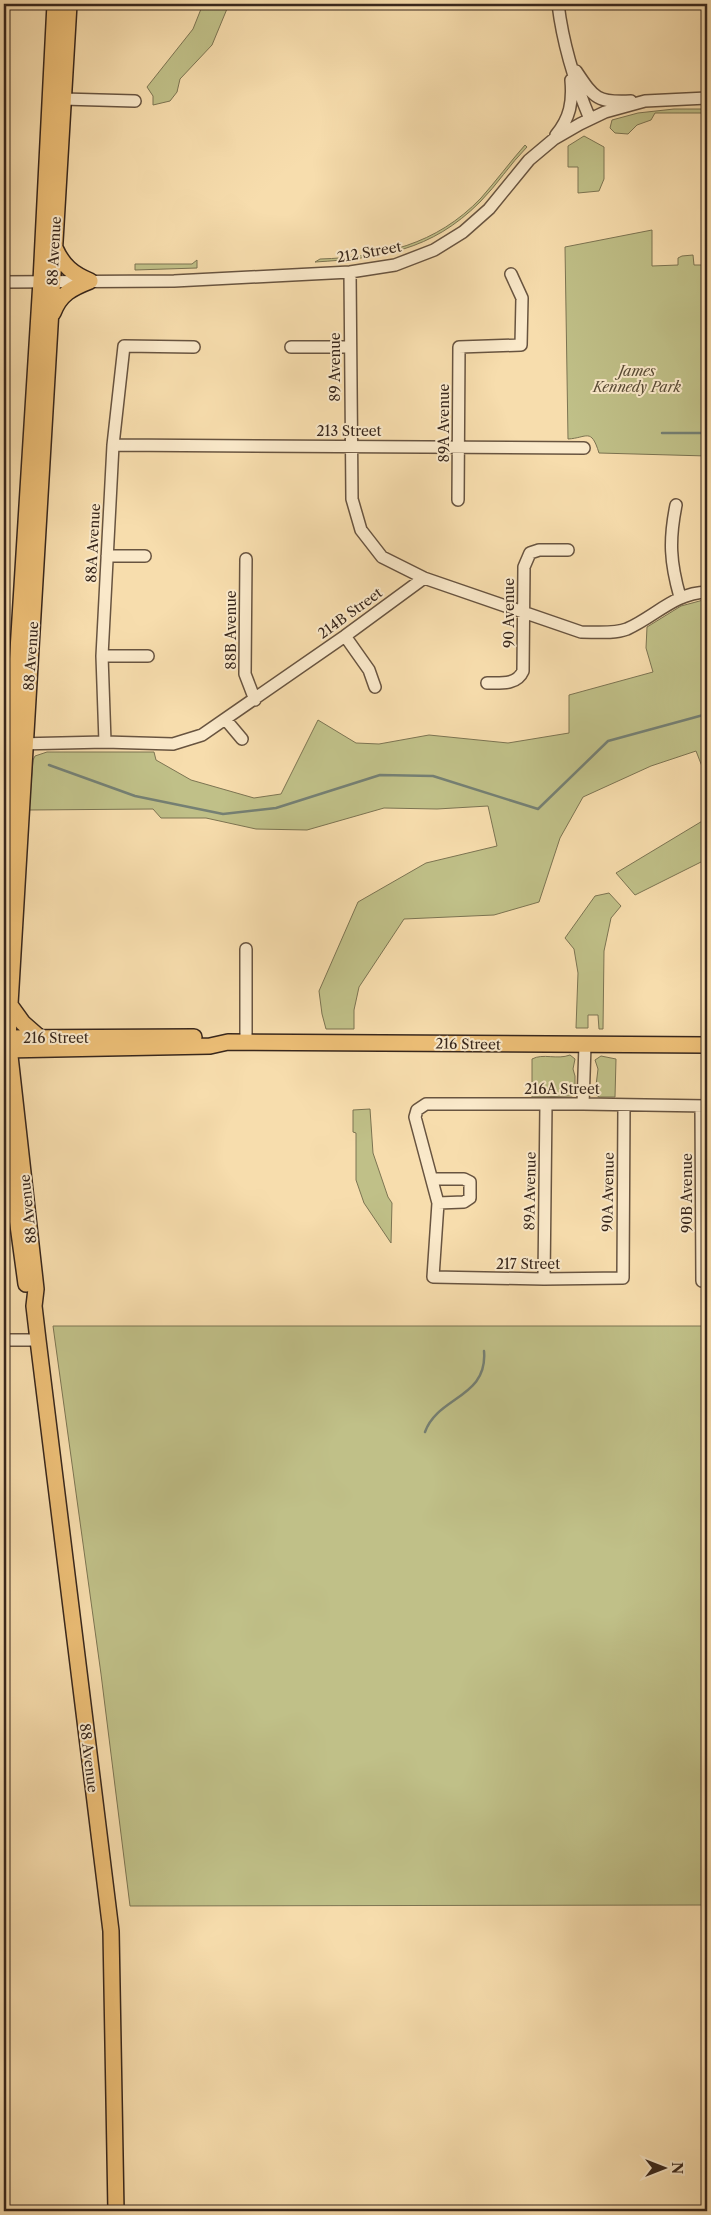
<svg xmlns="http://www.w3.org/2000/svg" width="711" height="2215" viewBox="0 0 711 2215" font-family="'Libre Caslon Text',serif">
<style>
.green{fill:#c0c088;stroke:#7c7452}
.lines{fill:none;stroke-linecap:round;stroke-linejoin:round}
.stream{stroke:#758074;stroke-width:2.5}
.minor-casing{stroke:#685440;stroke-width:14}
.major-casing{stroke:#38271c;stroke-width:18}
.minor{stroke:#fae9ca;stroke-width:11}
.major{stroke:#ecbe76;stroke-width:15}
.labels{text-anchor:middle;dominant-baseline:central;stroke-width:4;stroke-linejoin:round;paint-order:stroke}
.street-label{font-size:14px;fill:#38271c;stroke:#fae9ca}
.park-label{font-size:14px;font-style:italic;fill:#5a4d37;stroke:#fae9ca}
</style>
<rect width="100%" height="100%" fill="#f7ddad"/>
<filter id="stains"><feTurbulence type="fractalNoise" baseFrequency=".004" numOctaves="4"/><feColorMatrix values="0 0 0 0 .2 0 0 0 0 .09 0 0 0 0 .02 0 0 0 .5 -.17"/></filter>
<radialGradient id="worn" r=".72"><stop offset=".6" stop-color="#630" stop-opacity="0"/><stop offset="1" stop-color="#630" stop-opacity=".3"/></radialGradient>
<path class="green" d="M203 4H229L212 45 180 79 177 92 170 101 153 105V96L147 87 193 29Z
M674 109H707V113H655L651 120 637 125 628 134 615 133 610 128 612 120 638 113Z
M584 136 604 147V179L599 191 578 193V167H568V146Z
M525 145 527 147C510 164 497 185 480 202 431 251 381 258 315 262L320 259C382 257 436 245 481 198 496 181 510 162 525 145Z
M652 230V266L678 265V258L682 256 693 255 694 265H707V456L599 453C591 427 587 438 568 439L565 247Z
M197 260V268L135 270V264H192Z
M707 599V859L635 895 616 873 704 820 705 774 696 751 651 766 583 797 560 838 539 902 494 915 404 919 359 987 354 1010V1029H326L322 1014 319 991 358 902 426 863 497 846 488 806 437 809 384 808 307 830 256 829 206 818H161L153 809 29 810 33 760 35 756 47 752H154L156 760 191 780 254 798 281 794 318 720 356 743 379 744 429 735 508 743 569 733V695L653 672 646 648 647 627 681 606Z
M609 893 621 906 611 918 604 951 603 1029H599L598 1015H588V1028H576L578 973 574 949 565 938 595 896Z
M570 1055 575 1059 573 1069 575 1076V1094L572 1096 532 1097V1059C543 1053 557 1060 570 1055Z
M601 1056 616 1059 615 1097H599L595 1094 598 1069 595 1060Z
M370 1109 373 1153 388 1197 392 1203 391 1243 364 1203 356 1180V1133L353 1132V1110Z
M53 1326H707V1905L130 1906 101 1674Z"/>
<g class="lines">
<path class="stream" d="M662 433H707
M49 765 135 796 223 814 276 808 380 775 433 776 538 809 608 741 707 714
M425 1432C438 1396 488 1398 484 1351"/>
<g class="minor-casing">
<path id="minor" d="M558 4C563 45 574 81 590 119
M576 71C594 98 597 103 631 101
M63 99 135 101
M556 135C570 118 573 102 571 80
M350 272 352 499 361 530 382 557 424 578 581 632C596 632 614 634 627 629 656 616 674 593 707 592
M4 282 174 281 350 272 395 265 434 250 463 232 489 209 529 160 554 139 580 124 605 112 645 101 707 98
M291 347H350
M113 445 584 448
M458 500 459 347 521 345 522 298 511 274
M676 505C669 540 670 562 680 597
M107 556H145
M246 559 245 674 255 700
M345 636 369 670 375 687
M102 656H148
M487 683C501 683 517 685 523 671L524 567 530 553 539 550H568
M226 720 242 739
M105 742 102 656 113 445 124 346 194 347
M18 744 105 742 173 744 202 735 345 636 424 578
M246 949V1042
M583 1104 585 1045
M624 1105 623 1278 544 1279 433 1277 438 1203 415 1117 417 1110 426 1104H583L707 1106
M701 1106 702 1281H707
M432 1179H464L470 1182V1198L464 1202 438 1203
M544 1279 546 1104
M4 1340H38"/>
</g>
<g class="major-casing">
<path id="major" d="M69 4 8 1038 36 1289 34 1306 38 1340 111 1931 116 2211
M55 248C63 266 73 274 90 281
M53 313C60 294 72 288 90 281
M4 876 41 281 55 4
M10 1005 23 1023 39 1037
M4 1038 194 1037
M4 1050 210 1046 228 1042 707 1045
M4 1122 26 1284"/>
</g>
<use href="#minor" class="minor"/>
<use href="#major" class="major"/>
</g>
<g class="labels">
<g class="street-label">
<text transform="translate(54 251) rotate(-87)">88 Avenue</text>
<text transform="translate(369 252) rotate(-10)">212 Street</text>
<text transform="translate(335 367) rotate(-90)">89 Avenue</text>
<text transform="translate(444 423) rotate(-90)">89A Avenue</text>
<text x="349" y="431">213 Street</text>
<text transform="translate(93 543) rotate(-87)">88A Avenue</text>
<text transform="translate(350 613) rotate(-36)">214B Street</text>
<text transform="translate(509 613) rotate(-90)">90 Avenue</text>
<text transform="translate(231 630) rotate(-90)">88B Avenue</text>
<text transform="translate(31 656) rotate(-86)">88 Avenue</text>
<text x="56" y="1038">216 Street</text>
<text transform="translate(468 1044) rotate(1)">216 Street</text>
<text x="562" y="1089">216A Street</text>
<text transform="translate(530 1191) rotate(-89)">89A Avenue</text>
<text transform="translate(608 1192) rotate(-89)">90A Avenue</text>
<text transform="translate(687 1193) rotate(-90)">90B Avenue</text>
<text transform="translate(28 1209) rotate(-96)">88 Avenue</text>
<text x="528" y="1264">217 Street</text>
<text transform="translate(89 1758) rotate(83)">88 Avenue</text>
</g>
<g class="park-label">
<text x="637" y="371">James<tspan x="637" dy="16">Kennedy Park</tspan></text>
</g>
</g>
<rect width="711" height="2215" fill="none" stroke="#f7ddad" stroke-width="20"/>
<rect x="5" y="5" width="701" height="2205" fill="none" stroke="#38271c" stroke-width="2.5"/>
<rect x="10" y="10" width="691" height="2195" fill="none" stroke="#38271c"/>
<g transform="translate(664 2168) rotate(90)" stroke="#fae9ca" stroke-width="4" paint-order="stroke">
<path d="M0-4L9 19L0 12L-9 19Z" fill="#38271c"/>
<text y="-8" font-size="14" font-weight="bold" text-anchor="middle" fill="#38271c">N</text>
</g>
<rect width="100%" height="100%" filter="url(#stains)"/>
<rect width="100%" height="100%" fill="url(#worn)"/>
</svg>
